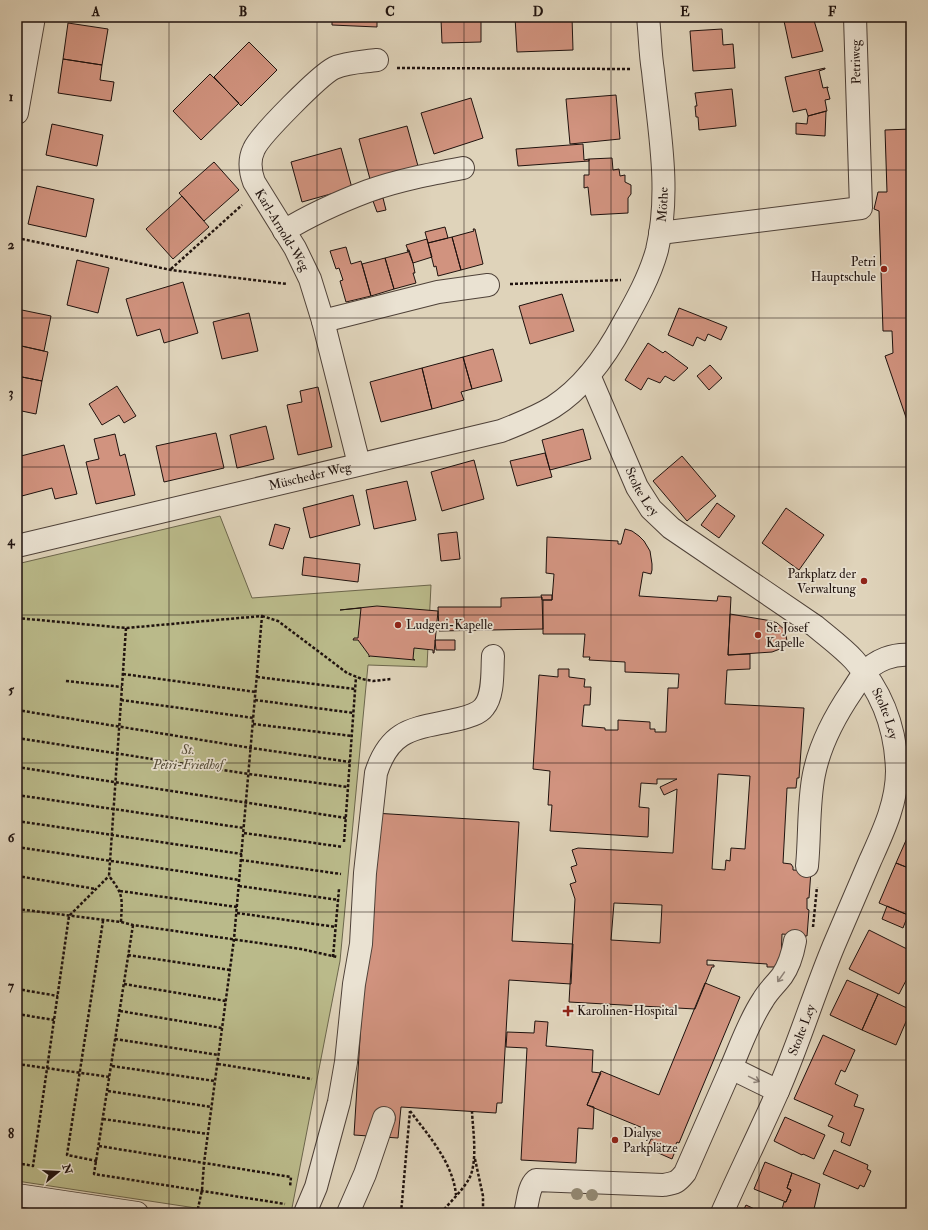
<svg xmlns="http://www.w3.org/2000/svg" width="928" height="1230" viewBox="0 0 928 1230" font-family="'IM FELL Double Pica',serif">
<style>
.green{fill:#baba8a;stroke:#6c664c}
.building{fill:#d1937f;stroke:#1f120e;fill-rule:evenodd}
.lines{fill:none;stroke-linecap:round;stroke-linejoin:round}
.minor-casing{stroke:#4f4239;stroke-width:24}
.path{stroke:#1f120e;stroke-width:2.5;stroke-dasharray:3 2;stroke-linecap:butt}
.minor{stroke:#eae2d2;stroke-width:22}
.tree{fill:#938973}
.oneway{stroke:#8f847a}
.grid{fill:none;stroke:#1f120e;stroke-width:1;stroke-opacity:0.55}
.poi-dot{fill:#8f2418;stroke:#eae2d2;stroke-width:1.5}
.labels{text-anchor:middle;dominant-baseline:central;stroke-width:3.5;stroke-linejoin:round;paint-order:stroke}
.street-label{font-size:13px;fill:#1f120e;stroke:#eae2d2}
.poi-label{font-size:13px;fill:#1f120e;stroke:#eae2d2;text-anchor:start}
.park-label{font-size:13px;font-style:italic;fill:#554d39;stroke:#eae2d2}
.neatline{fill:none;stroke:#1f120e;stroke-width:1.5}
.grid-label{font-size:13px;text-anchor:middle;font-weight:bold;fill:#1f120e}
</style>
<rect width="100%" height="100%" fill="#dfd3ba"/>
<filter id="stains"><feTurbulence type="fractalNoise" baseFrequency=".005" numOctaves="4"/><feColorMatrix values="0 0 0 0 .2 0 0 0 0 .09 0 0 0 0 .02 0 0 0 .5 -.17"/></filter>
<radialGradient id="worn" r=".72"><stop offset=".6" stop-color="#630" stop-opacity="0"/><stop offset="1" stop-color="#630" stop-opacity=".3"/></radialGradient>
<path class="green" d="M220 516 252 598 431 585 427 667 368 665 340 961 291 1213H217L209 1210 17 1181V564Z"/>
<path class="building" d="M332 17H377V27L332 25Z
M431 17H481V42L442 43 441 19H431Z
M515 17H572L573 50 517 52Z
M802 17H813L823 51 792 58 784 21Z
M68 23 108 29 102 65 63 59Z
M722 29 723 45 733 44 735 68 693 71 690 31Z
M249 42 277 70 241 106 214 77Z
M63 59 102 65 100 80 114 82 111 101 58 93Z
M825 68V69L819 71 823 88 828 87V88H827L830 99 825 100 827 111 808 116 806 109 793 112 785 77Z
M210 74 239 103 201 140 173 111Z
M732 89 736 126 699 130 698 117H696L695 106H697L695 93Z
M616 95 620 139 570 144 566 99Z
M471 98 483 138 434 154 421 113Z
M826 111 825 136 796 134V123L807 124 808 116Z
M52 124 103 135 97 166 46 155Z
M407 126 418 166 370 179 359 139Z
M911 129V432L885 356 893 353 892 331H883L879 211 874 209 878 192H887L885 130Z
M583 144 584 160 589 159V161L518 166 516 149Z
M341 148 352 188 302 202 291 162Z
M612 158 613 170 619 169 620 176 625 175V182L631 185V194L628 198V213L591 215 588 187 584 188V175H589V159Z
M214 162 239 190 204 221 179 193Z
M37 186 94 199 86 237 28 224Z
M182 196 209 227 173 259 146 229Z
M383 198 386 210 377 212 373 201Z
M445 227 448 238 428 243 425 232Z
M473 229H475L483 264 461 270 452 237 474 231Z
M452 237 461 270 438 276 436 266 434 267 428 243Z
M427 239 432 257 413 263 406 245Z
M346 247 351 264 361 261 371 296 346 302 340 281 343 280 339 268 336 269 330 251Z
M407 250H409L413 263 415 273H413L416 283 394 289 385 258 408 252Z
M385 258 394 289 371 296 362 264Z
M77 260 109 268 98 313 67 305Z
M183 282 198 333 164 343 160 329 137 336 126 299Z
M562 294 574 331 530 344 519 306Z
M679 308 727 327 721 340 708 334 705 341 697 337 693 346 668 335Z
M17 309 51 316 44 351 17 345Z
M249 313 258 351 222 359 213 322Z
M648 343 663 353 665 351 688 368 674 381 665 376 660 383 648 378 641 390 625 380Z
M17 345 48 352 42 381 17 376Z
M493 349 502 381 472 389 463 357Z
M463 357 472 389 461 392 464 400 432 409 422 368Z
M710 365 722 378 709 390 697 376Z
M422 368 432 409 381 422 370 382Z
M17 376 42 381 36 414 17 410Z
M117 386 136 416 124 423 119 415 102 425 89 404Z
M318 387 332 447 298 455 287 405 302 402 300 391Z
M266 426 274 459 237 468 230 435Z
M583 429 591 459 550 470 542 440Z
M216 433 224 468 164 482 156 446Z
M115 434 120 456 125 454 135 495 96 504 86 462 99 459 94 439Z
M64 445 77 494 55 499 52 488 18 497 17 492V457Z
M545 453 552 477 517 486 510 461Z
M682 456 716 496 687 521 653 481Z
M474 460 484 499 442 511 431 472Z
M407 481 416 520 374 529 366 490Z
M353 495 360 525 310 538 303 508Z
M717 503 735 516 719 538 701 525Z
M786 508 824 535 799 570 762 543Z
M275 524 290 528 283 549 269 545Z
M625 529 632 531 639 536 644 541 650 551 652 564V570L651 574 643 572 639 596 717 601 718 596 731 597 728 655 750 654V669L727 670 725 704 804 708 799 778H797L796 788H787L783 863 791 864 793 867V870L811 871 809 898H807V909L809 910 807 936 782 934 781 964 776 967H767V964L707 960V965H714V967H712L695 1009 569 1002 575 899 570 884 576 882 571 867 577 865 572 850 578 848 673 853 677 789 664 795 660 787 677 779H657V784L641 783 639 807 649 808 648 837 550 831 552 805H548L550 771 533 769 539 675 558 677V669H569V677L585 679 584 687H591L590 705H584L582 726 605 728V730H618V720L650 722V729H655V732H666L668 688H678L679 674 625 672V662L589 660 590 657H583L585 634H543V600H552L554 574 546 573 547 537 618 541V544H621ZM718 774 750 776 745 849 731 848 730 861 726 860 725 870 712 869ZM614 903 662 905 660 943 611 940Z
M457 532 460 559 441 561 438 534Z
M304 557 360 564 358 582 302 575Z
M541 595H552V600H542Z
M542 597 543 629 439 631 438 607H501V598Z
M377 606 438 611 434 653H433V650L414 648 413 659 415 660 370 656 369 657V655L358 640H353L354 638H358L361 608 340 610Z
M730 614 772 621 777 623 785 630 787 641 780 649 772 652 728 655Z
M435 640H455V650H436Z
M374 813 519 822 512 941 573 944 571 984 509 980 502 1103H497L496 1113 401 1107 398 1138 354 1135Z
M911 829V869L896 863Z
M896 863 911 869V914L909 913 908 915 879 903Z
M887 906 908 915 903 928 882 919Z
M869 930 911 951V971L899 994 849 969Z
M847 980 878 994 862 1030 830 1015Z
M705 983 740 997 679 1143 677 1142 674 1148 676 1149 672 1159 647 1148 651 1139H653L655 1133 587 1105 601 1071 659 1095Z
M878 994 911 1010 896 1045 862 1030Z
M535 1021 548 1022 546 1046 593 1050 592 1072 601 1073 587 1105 594 1107 593 1129 578 1128 576 1163 521 1160 527 1048 506 1047 507 1032 534 1033Z
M823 1035 855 1050 845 1072 841 1070 835 1084 858 1095 854 1106 864 1109 850 1146 841 1142 844 1133 828 1126 833 1116 794 1099Z
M785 1117 825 1135 814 1159 803 1154 802 1155 774 1141Z
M834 1150 868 1165 867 1169 871 1171 864 1187 860 1185 858 1189 823 1174Z
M765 1162 792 1173 787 1188 791 1190 786 1202 754 1189Z
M792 1173 820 1184 814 1209 826 1213H781L784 1202H786L791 1190 787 1188Z
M746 1205 763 1213H742Z"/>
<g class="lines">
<g class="minor-casing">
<g id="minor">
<path d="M17 113 34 17"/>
<path d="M284 231C310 215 339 202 368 191 399 180 431 174 463 168"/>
<path d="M660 233 861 208 855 17"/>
<path d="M323 321 438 292 488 285"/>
<path id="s1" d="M589 375 637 487 651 509 671 528 815 626C828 637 843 648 854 660 882 691 896 729 897 771 897 803 883 832 870 861 858 889 846 917 834 945 814 993 799 1043 778 1091 760 1132 740 1172 722 1213"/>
<path d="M359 464 323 321 310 279 295 248 254 182C250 171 249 159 254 149 260 135 320 75 334 68 347 62 362 62 377 60"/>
<path id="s2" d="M17 546 501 431C519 424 537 417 553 407 584 387 606 356 623 324 636 301 650 276 657 250 671 191 659 130 653 71 650 53 650 35 648 17"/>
<path d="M807 866C810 836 808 803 814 774 820 744 835 716 852 691 856 685 860 678 864 673 876 660 894 653 911 655"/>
<path d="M778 1091 731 1068C741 1045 749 1021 763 1000 768 991 776 984 782 976 789 966 793 952 795 941"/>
<path d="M17 1195 137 1213"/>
<path d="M305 1213 316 1187 339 1102 346 1062 354 984 361 944 365 873 376 773C391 726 417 729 459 719 467 717 479 714 484 707 494 695 492 671 493 656"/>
<path d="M348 1213 365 1174 384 1118"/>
<path d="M525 1213C528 1203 528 1187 536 1180L663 1185C675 1183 677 1183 685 1173L731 1068"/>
</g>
</g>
<path class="path" d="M397 68 630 69
M17 238 171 270 287 284
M171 269 242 205
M510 284 621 280
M262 616 278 621 347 673 362 679 373 681 391 679
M17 618 126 628 262 616 234 939 204 1163 202 1190 197 1213
M123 674 256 692
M257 677 355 689
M66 681 122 687
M121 700 254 718
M255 700 354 713
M17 710 251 748 350 762
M253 724 352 736
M17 738 249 774 348 787
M17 767 346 818
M17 795 244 828
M17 821 242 854
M244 833 343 847
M344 842 356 677
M17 847 240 880
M241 860 341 874
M17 876 96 889
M239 886 339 900
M120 891 237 907
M17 909 121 922 133 925 301 949 337 957
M237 913 336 927
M121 922C122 898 124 895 109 876L126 628
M133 925 94 1174 285 1204
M813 927 817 887
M128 955 230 970
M333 957 339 889
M124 984 226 1001
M17 989 58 996
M120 1011 222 1028
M17 1014 54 1020
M115 1039 219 1055
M17 1064 110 1077
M218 1064 312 1079
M112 1066 215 1081
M108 1091 212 1107
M410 1111C429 1136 453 1163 456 1195
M17 1114H20
M103 1119 208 1134
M17 1137H18
M99 1146 291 1177 290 1187
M475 1159 483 1196V1213
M97 1161 67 1155 103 921
M17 1163 33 1166 69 916 109 876
M401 1213 410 1111
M441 1213C450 1202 462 1191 469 1179 478 1162 473 1131 472 1112"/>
<use href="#minor" class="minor"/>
</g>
<g class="tree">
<circle cx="577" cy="1194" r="6"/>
<circle cx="592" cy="1195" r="6"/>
</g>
<defs><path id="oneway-shaft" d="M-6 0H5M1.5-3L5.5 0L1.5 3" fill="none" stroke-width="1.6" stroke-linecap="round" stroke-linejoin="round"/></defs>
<g class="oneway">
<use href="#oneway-shaft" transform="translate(781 977) rotate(125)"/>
<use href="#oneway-shaft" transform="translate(754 1079) rotate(26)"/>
</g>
<path class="grid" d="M169 17V1213M317 17V1213M464 17V1213M611 17V1213M759 17V1213M17 170H911M17 318H911M17 467H911M17 615H911M17 763H911M17 912H911M17 1060H911"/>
<g class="poi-dot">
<circle cx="884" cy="269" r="4"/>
<circle cx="864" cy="581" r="4"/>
<circle cx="398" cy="625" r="4"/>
<circle cx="758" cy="635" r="4"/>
<path d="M566 1005h4v4h4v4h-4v4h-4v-4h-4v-4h4z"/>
<circle cx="615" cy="1140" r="4"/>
</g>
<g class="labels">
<g class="street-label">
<text transform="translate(856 62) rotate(-91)">Petriweg</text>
<text stroke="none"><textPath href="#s2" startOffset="792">Möthe</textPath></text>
<text transform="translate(282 230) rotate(59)">Karl-Arnold-Weg</text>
<text stroke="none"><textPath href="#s2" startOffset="301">Müscheder Weg</textPath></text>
<text stroke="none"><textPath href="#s1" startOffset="128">Stolte Ley</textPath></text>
<text stroke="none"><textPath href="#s1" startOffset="464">Stolte Ley</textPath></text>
<text transform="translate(802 1030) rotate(-69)">Stolte Ley</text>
</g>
<g class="poi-label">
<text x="876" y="262" text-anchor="end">Petri<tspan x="876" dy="15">Hauptschule</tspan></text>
<text x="856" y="574" text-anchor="end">Parkplatz der<tspan x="856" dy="15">Verwaltung</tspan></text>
<text x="406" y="625">Ludgeri-Kapelle</text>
<text x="766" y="628">St. Josef<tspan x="766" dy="15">Kapelle</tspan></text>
<text x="577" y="1011">Karolinen-Hospital</text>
<text x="623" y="1133">Dialyse<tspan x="623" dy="15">Parkplätze</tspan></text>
</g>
<g class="park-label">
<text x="188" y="750">St.<tspan x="188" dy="15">Petri-Friedhof</tspan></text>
</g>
</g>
<rect width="928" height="1230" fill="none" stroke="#dfd3ba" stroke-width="44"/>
<g transform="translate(58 1172) rotate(72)" stroke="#eae2d2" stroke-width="3" paint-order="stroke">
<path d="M0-3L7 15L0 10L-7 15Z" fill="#1f120e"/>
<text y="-6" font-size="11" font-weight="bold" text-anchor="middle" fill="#1f120e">N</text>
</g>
<rect x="22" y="22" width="884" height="1186" class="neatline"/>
<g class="grid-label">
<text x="96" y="16">A</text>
<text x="243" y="16">B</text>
<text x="390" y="16">C</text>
<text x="538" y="16">D</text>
<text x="685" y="16">E</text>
<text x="832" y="16">F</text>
<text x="11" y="101">1</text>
<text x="11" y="249">2</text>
<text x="11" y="397">3</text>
<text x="11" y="545">4</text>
<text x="11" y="694">5</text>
<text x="11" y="842">6</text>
<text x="11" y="990">7</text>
<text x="11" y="1138">8</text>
</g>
<rect width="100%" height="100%" filter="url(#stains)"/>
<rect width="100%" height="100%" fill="url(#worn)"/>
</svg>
